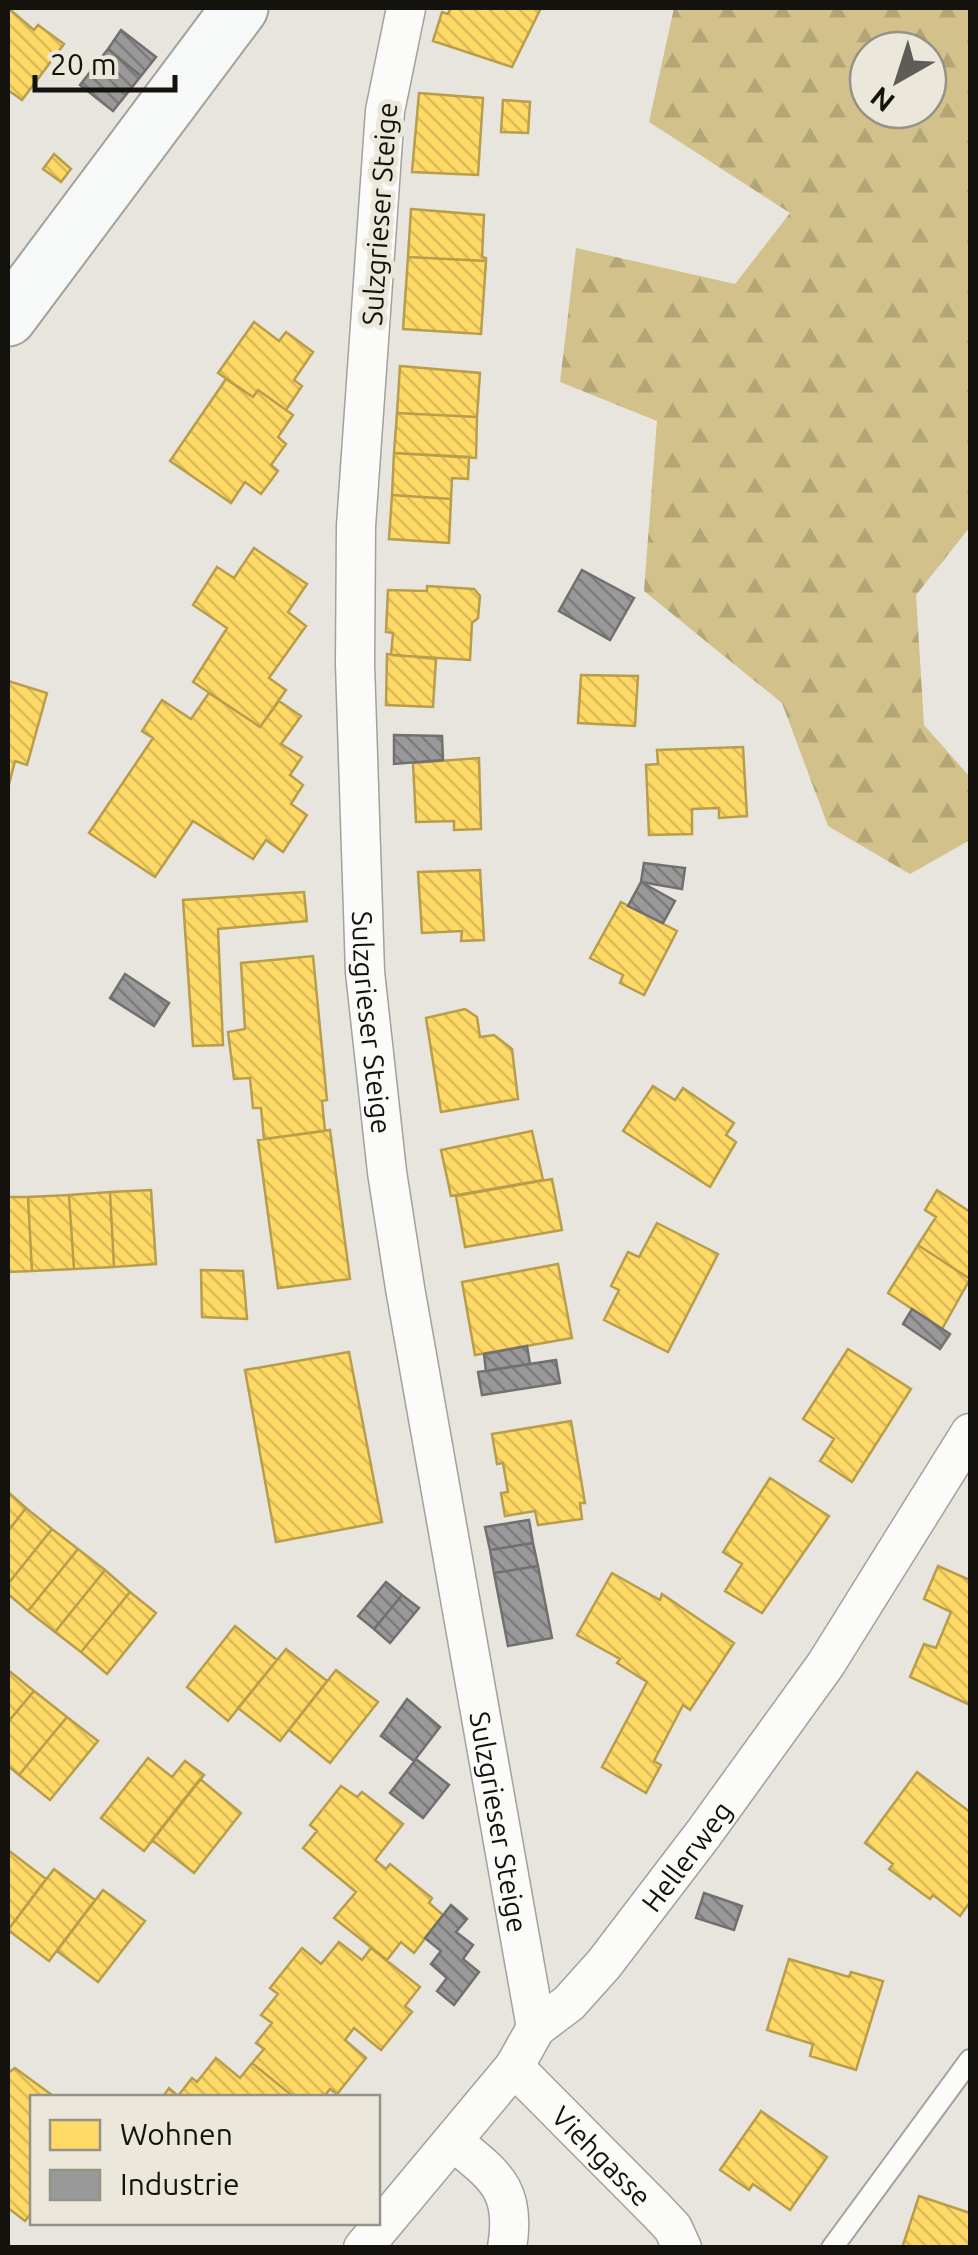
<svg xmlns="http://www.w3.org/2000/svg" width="978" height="2255" viewBox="0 0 978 2255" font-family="Ubuntu,sans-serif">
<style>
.forest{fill:url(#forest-firs);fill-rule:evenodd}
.homes{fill:url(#homes-back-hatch);stroke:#b89d4b;stroke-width:2.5}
.industry{fill:url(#industry-back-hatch);stroke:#71706f;stroke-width:2.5}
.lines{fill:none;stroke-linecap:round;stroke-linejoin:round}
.service-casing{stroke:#a2a19b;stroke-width:24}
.minor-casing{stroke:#a2a19b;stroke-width:41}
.secondary-casing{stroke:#a2a19b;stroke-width:59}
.service{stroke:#fbfbfa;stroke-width:20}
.minor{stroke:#fbfbfa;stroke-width:38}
.secondary{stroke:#f7f8f8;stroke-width:55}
.labels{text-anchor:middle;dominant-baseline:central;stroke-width:10;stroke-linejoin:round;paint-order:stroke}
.street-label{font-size:28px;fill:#13120d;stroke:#ebe7da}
</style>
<defs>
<pattern id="forest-firs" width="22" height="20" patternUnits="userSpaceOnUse" patternTransform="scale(2.5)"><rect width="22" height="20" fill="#d2c18a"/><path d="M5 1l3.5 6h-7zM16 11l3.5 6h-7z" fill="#b3a576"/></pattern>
<pattern id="homes-back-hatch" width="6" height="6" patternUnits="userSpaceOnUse" patternTransform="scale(2.5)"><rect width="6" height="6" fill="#ffd966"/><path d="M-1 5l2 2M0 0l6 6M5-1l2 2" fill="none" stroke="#dab957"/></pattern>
<pattern id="industry-back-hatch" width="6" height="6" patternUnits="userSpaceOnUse" patternTransform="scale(2.5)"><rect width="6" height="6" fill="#999"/><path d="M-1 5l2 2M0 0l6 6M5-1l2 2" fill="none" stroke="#7c7b7b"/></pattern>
</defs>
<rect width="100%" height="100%" fill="#e7e5de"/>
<path class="forest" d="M674 8H970V527L916 595 924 725 970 777V840L910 874 828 826 782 703 644 591 657 421 560 382 576 248 735 284 790 213 649 122ZM868 50H928V110H868Z"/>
<path class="homes" d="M8 8 34 30 38 25 64 44 22 100 8 90Z
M451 8H541L512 67 433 41 442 12 448 14Z
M419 93 483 98 478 175 412 172Z
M503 100 530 102 528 133 501 132Z
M54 154 71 169 61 182 43 169Z
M411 209 484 215 482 257 486 258V261L408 257Z
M408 257 486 261 481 334 403 329Z
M254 322 279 341 286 332 313 352 294 380 302 386 286 410 258 390 253 397 218 373Z
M400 366 480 373 477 417 397 413Z
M226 379 253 397 258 390 293 415 278 437 286 444 271 465 278 471 261 494 245 482 231 503 170 461Z
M397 413 477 417 476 458 394 453Z
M394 453 469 457 468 479 452 478 451 499 392 495Z
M392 495 451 499 449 543 389 539Z
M254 548 307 584 288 612 306 626 269 678 286 690 260 727 193 682 227 628 193 605 217 567 234 578Z
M427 586 474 589 480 596 478 618 472 623 470 660 391 655 393 633 386 632 388 590 427 591Z
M387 654 436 659 433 707 386 705Z
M581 675 638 676 635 726 578 723Z
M8 681 47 693 27 765 15 761 8 788Z
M209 693 260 727 279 701 301 716 281 744 302 757 290 775 303 785 291 804 307 815 283 852 266 840 253 859 193 821 155 877 89 833 153 738 142 731 162 700 191 719Z
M743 747 747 816 719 818V808L692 809V834L649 835 646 765 658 764 657 750Z
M479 758 481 829 454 830V821L416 822 413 763Z
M480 870 484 940 461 941 462 931 422 933 418 872Z
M304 892 307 921 218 929 223 1045 193 1046 183 900Z
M621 902 677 931 644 995 620 983 623 975 590 958Z
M313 956 327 1100 322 1101 325 1131 264 1139 261 1108H253L250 1078 234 1079 228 1032 245 1029 241 963Z
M465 1009 477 1017 480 1037 494 1035 512 1049 518 1099 441 1112 426 1018Z
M653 1086 675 1100 683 1088 734 1123 726 1135 736 1142 710 1187 623 1131Z
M330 1130 350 1279 278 1288 258 1140Z
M532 1131 543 1180 451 1196 441 1150Z
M552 1179 562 1230 465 1247 456 1196Z
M151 1190 156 1264 114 1267 110 1192Z
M937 1190 970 1212V1279L918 1245 936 1217 925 1210Z
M110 1192 114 1267 74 1269 69 1195Z
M69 1195 74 1269 32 1271 28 1197Z
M8 1197H28L32 1271 8 1272Z
M657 1223 718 1254 668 1352 604 1320 619 1290 611 1286 628 1252 639 1257Z
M918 1245 970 1279 942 1329 888 1293Z
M558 1264 572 1338 475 1355 462 1282Z
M201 1270 243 1271 247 1319 202 1317Z
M848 1349 911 1389 852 1482 820 1461 834 1439 803 1419Z
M349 1352 382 1522 276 1542 245 1370Z
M571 1421 585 1503H580L582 1519 538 1525 535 1511 505 1516 501 1493 508 1492 503 1463 497 1464 492 1434Z
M770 1478 829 1516 762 1613 725 1591 742 1564 723 1552Z
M8 1492 26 1508 8 1531Z
M26 1508 52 1529 8 1584V1531Z
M52 1529 78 1549 28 1611 8 1594V1584Z
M78 1549 105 1570 55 1632 28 1611Z
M938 1566 970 1580V1705L910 1677 924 1644 936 1648 951 1612 924 1599Z
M105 1570 130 1592 81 1652 55 1632Z
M612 1573 660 1600 662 1594 734 1643 690 1710 683 1705 654 1761 661 1765 646 1793 602 1767 647 1682 617 1663 620 1659 577 1635Z
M130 1592 156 1613 107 1674 81 1652Z
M235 1626 277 1660 228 1721 187 1687Z
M286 1649 327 1681 280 1741 238 1708Z
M8 1670 34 1691 8 1722Z
M336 1670 378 1702 330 1763 289 1730Z
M34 1691 67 1717 19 1775 8 1766V1722Z
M67 1717 98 1741 50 1800 19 1775Z
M148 1758 172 1777 185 1761 204 1775 144 1851 101 1818Z
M917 1772 970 1812V1902L960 1916 933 1895 930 1899 889 1869 893 1864 865 1843Z
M200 1779 241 1813 194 1873 152 1840Z
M341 1786 357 1797 362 1792 403 1824 375 1860 386 1869 390 1864 432 1898 429 1903 443 1915 414 1953 401 1942 387 1960 334 1918 356 1892 303 1848 317 1831 310 1825Z
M8 1850 46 1879 8 1930Z
M54 1869 95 1900 49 1961 8 1930Z
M103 1890 145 1921 98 1982 57 1951Z
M339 1942 362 1960 371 1948 420 1987 405 2006 412 2012 381 2050 354 2028 345 2040 366 2058 337 2094 330 2089 323 2098H295L252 2063 264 2049 256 2043 272 2023 261 2015 278 1994 270 1988 302 1948 321 1964Z
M789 1959 849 1977 851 1972 883 1981 856 2070 810 2056 813 2044 767 2030Z
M216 2058 240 2078 252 2063 295 2098H162L169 2088 178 2096 192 2078 197 2082Z
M15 2068 56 2098H32V2212L25 2221 8 2208V2073Z
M761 2111 827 2157 790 2210 753 2184 749 2190 720 2170Z
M919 2196 970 2213V2248H902Z"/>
<path class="industry" d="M121 30 156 57 141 76 108 49Z
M108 49 141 76 113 111 80 85Z
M582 570 634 598 610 640 559 611Z
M394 735 442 736 443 760 394 764Z
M644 863 685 868 682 889 641 882Z
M641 882 675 901 663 923 628 906Z
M125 974 169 1003 154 1026 110 998Z
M912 1309 950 1334 940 1349 903 1324Z
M527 1346 530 1364 486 1371 484 1354Z
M556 1360 560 1383 482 1395 478 1372Z
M529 1520 533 1543 490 1550 485 1527Z
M533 1543 538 1566 494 1573 490 1550Z
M538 1566 552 1638 508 1646 494 1573Z
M386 1582 402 1595 374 1629 358 1616Z
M402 1595 419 1608 390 1643 374 1629Z
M407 1699 440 1727 414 1761 381 1736Z
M416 1759 449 1785 423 1818 390 1793Z
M704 1893 742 1906 734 1930 696 1918Z
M451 1905 467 1919 456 1932 473 1945 463 1959 479 1972 454 2005 437 1991 447 1978 431 1964 441 1951 425 1938Z"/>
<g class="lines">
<g class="service-casing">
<path id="service" d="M832 2248 970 2060"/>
</g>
<g class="minor-casing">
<g id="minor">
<path id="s1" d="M406 8 385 111 356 526 355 664 365 972 387 1172 405 1288 536 2028"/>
<path id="s2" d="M514 2067 657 2211 673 2228 682 2248"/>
<path d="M454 2142C495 2176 517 2189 507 2248"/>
<path id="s3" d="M363 2248 514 2067 536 2028 569 2003 604 1964 704 1833 826 1664 970 1433"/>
</g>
</g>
<g class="secondary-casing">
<path id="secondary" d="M8 318 240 8"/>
</g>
<use href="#service" class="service"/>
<use href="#minor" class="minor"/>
<use href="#secondary" class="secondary"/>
</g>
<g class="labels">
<g class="street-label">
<text transform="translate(379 214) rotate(-86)">Sulzgrieser Steige</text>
<text stroke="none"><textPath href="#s1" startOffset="1018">Sulzgrieser Steige</textPath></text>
<text stroke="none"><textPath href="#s1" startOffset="1828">Sulzgrieser Steige</textPath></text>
<text stroke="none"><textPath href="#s3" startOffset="510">Hellerweg</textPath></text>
<text stroke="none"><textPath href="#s2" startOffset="125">Viehgasse</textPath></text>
</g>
</g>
<rect width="978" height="2255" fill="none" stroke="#13120d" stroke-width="20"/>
<rect x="30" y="2095" width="350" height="130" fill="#ebe7da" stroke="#959288" stroke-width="2.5"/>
<rect x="50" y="2120" width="50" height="30" fill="#ffd966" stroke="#959288" stroke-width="2.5"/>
<text x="120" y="2145" font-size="30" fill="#13120d">Wohnen</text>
<rect x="50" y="2170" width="50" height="30" fill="#999999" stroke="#959288" stroke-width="2.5"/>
<text x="120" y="2195" font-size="30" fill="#13120d">Industrie</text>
<g transform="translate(898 80) rotate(219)"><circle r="48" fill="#ebe7da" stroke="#959288" stroke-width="2.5"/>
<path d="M0-8L18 38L0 25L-18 38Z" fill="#5d5c56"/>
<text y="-15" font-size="28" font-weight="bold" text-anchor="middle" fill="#13120d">N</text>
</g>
<path d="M35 75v15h140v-15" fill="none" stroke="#13120d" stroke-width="5"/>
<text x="50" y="75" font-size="30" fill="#13120d" stroke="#ebe7da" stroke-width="8" paint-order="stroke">20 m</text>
</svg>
